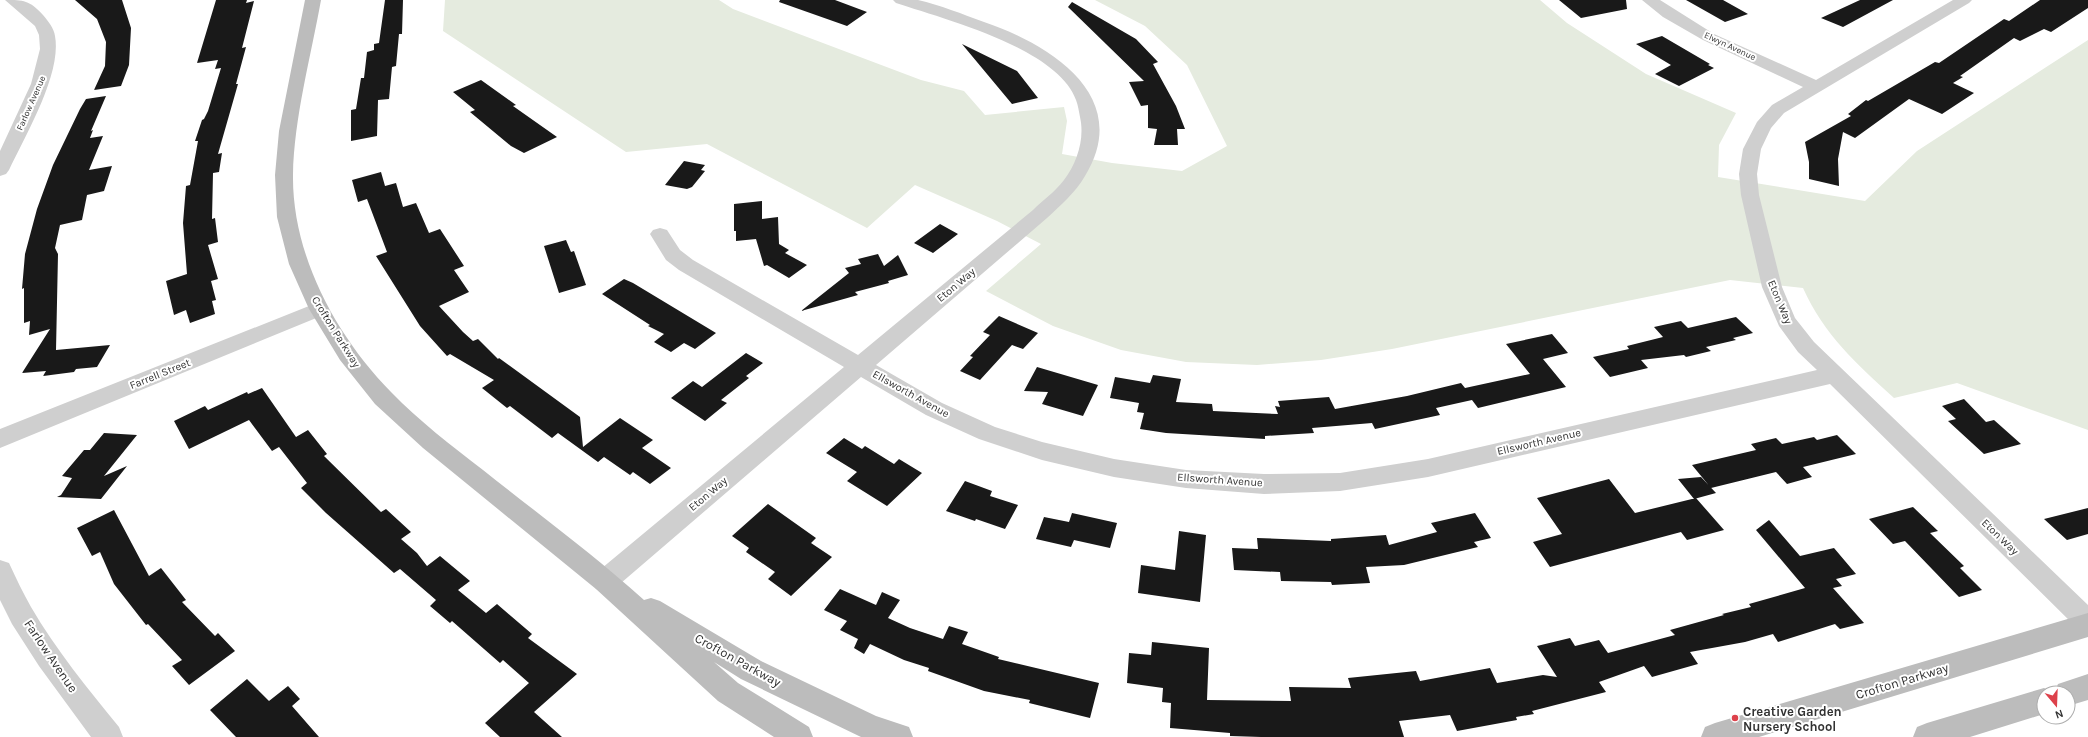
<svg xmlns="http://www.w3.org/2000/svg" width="2088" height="737" viewBox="0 0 2088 737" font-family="Karla,sans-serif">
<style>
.green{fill:#e5ebdf}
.building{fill:#191919}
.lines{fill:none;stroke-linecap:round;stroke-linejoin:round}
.street{fill:#cfcfcf;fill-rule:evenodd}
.secondary{fill:#bcbcbc;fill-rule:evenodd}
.poi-dot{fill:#dd414b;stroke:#fff;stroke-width:1.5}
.labels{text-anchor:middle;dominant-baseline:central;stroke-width:4;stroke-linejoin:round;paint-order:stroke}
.far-street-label{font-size:9px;fill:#323232;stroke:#fff}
.street-label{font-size:11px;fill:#323232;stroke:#fff}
.near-street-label{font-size:13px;fill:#323232;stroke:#fff}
.near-poi-label{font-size:13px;font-weight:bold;fill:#323232;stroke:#fff;text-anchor:start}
</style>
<rect width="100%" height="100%" fill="#fff"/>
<path class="green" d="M445 0H719L733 9 921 80 964 91 985 115 1064 107 1067 121 1062 154 1112 163 1182 171 1227 146 1187 65 1145 26 1095 0H1540L1567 23 1646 74 1736 113 1719 145 1718 177 1865 201 1917 151 2088 40V430L1957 383 1894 398C1856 363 1824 335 1803 288L1730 280 1392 349 1321 360 1257 365 1186 362 1121 350 1053 326 986 291 1041 244 997 221 915 185 867 228 707 144 626 152 443 31Z"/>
<path class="building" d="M75 0H122L131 28 129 65 121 86 94 90 105 66 106 42 97 19Z
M216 0H247L246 3 254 1 242 48 246 47 236 84H238L218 154 222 153 219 172 213 173 212 219 215 218 218 242 208 245 218 279 211 281 216 300 212 301 215 314 190 323 186 310 174 315 166 281 187 274 183 223 186 186 190 185 198 141H195L202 120 204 119 208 111 221 68 215 69 218 60 197 63Z
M385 0H403L402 34H399L396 66 392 67 389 99 378 100 377 136 351 141V110L356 109 361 78H364L367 52 374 50V44L379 43Z
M780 0H835L867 12 847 26 779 2Z
M1559 0H1626L1627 9 1581 18Z
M1686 0H1723L1748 14 1725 22Z
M1860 0H1893L1843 27 1821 18Z
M2040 0H2088V8L2051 32 2044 29 2020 41 2014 38 1960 76 1963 77 1953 83 1974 93 1942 114 1909 99 1855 138 1843 132 1838 159 1839 186 1809 179V162L1805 142 1851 116 1848 114 1866 100 1868 101 1935 62 1939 63 2004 19 2009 21Z
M1072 2 1136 39 1158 62 1153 64 1176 106 1185 129H1177L1178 145H1154L1157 129 1148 128V105L1141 106 1129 82 1144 81 1068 7Z
M1662 36 1710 64 1708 65 1714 68 1679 86 1655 74 1671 65 1636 44Z
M962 44 1017 71 1038 98 1012 104Z
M481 80 516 105 513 106 557 137 524 153 511 146 470 112 475 110 453 92Z
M106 96 91 131 93 130 90 138 103 136 89 170 112 166 104 191 87 195 82 220 60 225 55 248 58 254 56 350 110 345 97 367 76 369 74 372 43 376 46 371 22 373 50 329 29 335 30 321 24 323V288L22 289 25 254 37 209 53 165 80 109 86 99Z
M684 161 705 165 701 170 705 171 692 187 687 189 665 185Z
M381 172 385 186 396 183 403 207 416 203 429 233 440 229 464 266 454 270 469 292 439 306 463 332 473 341 478 339 498 359 499 358 580 417 583 447 620 418 653 440 642 448 671 468 650 484 633 472 630 475 604 457 598 462 558 433 552 438 510 406 507 408 482 388 494 380 450 354 447 356 420 326 376 256 387 252 367 199 358 202 352 180Z
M762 201V219L778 217 779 244 789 250 785 253 807 265 789 278 767 265 764 266 756 239 736 241V231H734V204Z
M940 224 958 234 933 253 914 243Z
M566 240 571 252 574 251 586 285 559 293 544 246Z
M878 254 884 266 898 255 908 275 888 281 889 283 855 292 858 295 801 311 849 273 845 268 861 264 858 259Z
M624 279 633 283 716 333 695 349 684 343 671 352 654 342 664 334 648 326 650 325 602 294Z
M999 316 1038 333 1023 349 1012 345 980 380 960 371 973 357 970 356 990 335 983 332Z
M1736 317 1753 333 1733 338 1736 340 1706 347 1711 351 1686 357 1684 355 1641 360 1648 368 1610 377 1593 357 1629 349 1627 346 1663 337 1654 327 1681 321 1688 328Z
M1552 334 1568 353 1543 359 1566 387 1478 408 1472 400 1436 408 1440 415 1375 429 1372 423 1312 428 1314 433 1265 436V439L1166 433 1140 429 1144 413 1137 412 1139 403 1110 398 1115 377 1150 383 1153 375 1181 379 1176 402 1212 404 1213 411 1278 414 1275 406 1280 407 1278 401 1329 397 1335 409 1407 396 1461 383 1465 388 1530 374 1506 344Z
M746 353 763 363 746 376 749 378 721 400 727 403 705 421 671 398 693 381 702 387Z
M1037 367 1098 385 1083 416 1042 404 1048 392 1024 391Z
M262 388 296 437 308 430 327 454 324 456 381 512 386 509 411 532 401 539 417 553 427 566 440 556 470 581 458 590 486 613 497 604 532 634 528 638 577 674 534 712 562 737H500L485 723 529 683 503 660 500 663 452 621 450 623 430 606 436 600 400 569 394 573 326 513 301 488 307 483 279 447 272 451 249 420 189 449 174 421 205 406 208 410 247 392 248 394Z
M1964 399 1986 422 1994 420 2021 444 1984 454 1948 421 1956 419 1942 406Z
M104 433 137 435 104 476 127 466 101 499 57 497 61 495 72 478 62 476 84 450H90Z
M1837 435 1856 454 1803 467 1812 477 1787 484 1776 472 1711 488 1692 465 1756 450 1751 444 1776 438 1782 444 1814 437 1817 440Z
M844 438 862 449 865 446 894 464 899 459 922 473 887 506 847 481 857 472 826 453Z
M1701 477 1716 493 1694 499 1678 479Z
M1609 479 1635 513 1696 498 1724 530 1687 540 1681 532 1550 567 1533 542 1562 534 1537 498Z
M965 481 992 491 990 496 1018 505 1005 529 976 519 975 521 946 511Z
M768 504 816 538 811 543 832 557 791 596 768 579 775 572 746 552 749 548 732 536Z
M1913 507 1938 531 1930 533 1964 566 1960 568 1982 590 1959 597 1905 541 1893 544 1869 519Z
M2088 508V534L2067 540 2044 519Z
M114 510 149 576 161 568 186 600 182 602 215 636 218 633 235 651 189 685 172 666 182 660 148 624 146 625 114 584 100 552 92 556 77 528Z
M1072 513 1117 523 1110 548 1074 540 1071 547 1036 539 1044 517 1069 522Z
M1475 513 1491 538 1474 542 1478 547 1404 565 1366 567 1370 583 1332 585 1331 582 1281 581 1280 572 1234 570 1232 548 1258 549 1257 538 1331 541V539L1386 535 1389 545 1437 532 1431 523Z
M1769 520 1800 556 1834 548 1856 574 1836 579 1842 586 1833 588 1864 623 1840 629 1835 624 1778 642 1773 634 1745 642 1690 652 1698 664 1652 677 1644 666 1599 682 1606 692 1532 711 1534 714 1516 717 1517 720 1457 731 1450 715 1399 721 1404 737H1261L1230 736V733L1170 728 1171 703 1162 702 1163 688 1127 683 1129 653 1151 655 1152 642 1209 648 1207 700 1291 701 1289 687 1351 688 1348 678 1416 671 1420 681 1490 668 1497 683 1543 675 1557 677 1537 646 1570 638 1575 646 1599 640 1608 653 1675 635 1670 630 1724 615 1722 614 1751 607 1749 604 1805 588 1756 530Z
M1179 531 1206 535 1200 602 1138 593 1141 565 1175 570Z
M840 589 876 605 882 592 900 600 888 618 910 628 943 639 949 626 968 632 962 644 999 657 998 659 1099 683 1090 718 1029 703 1030 700 984 691 928 671 929 668 904 660 870 644 864 654 854 648 858 639 840 630 847 621 824 610Z
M247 679 269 701 288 686 300 699 292 706 319 737H236L210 710Z"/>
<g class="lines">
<path class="street" d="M5 0C24 0 29 0 43 15 48 21 54 28 55 36 62 74 25 136 9 170L6 174 0 176V151L31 84 40 49 39 35 35 26Z
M893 0C901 0 910 0 918 0 940 5 962 14 984 22 1049 44 1134 96 1085 176 1075 193 1061 205 1047 218L876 365 942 403 995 427 1042 442 1114 459 1186 470 1264 474 1340 473 1428 459 1817 370 1798 352 1779 326 1762 287 1741 195 1739 174 1743 149 1757 122 1772 105 1803 87 1703 40 1663 17 1642 0H1660L1714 34 1816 80 1953 0H1972L1969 3 1784 113 1771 128 1761 149 1757 174 1759 195 1782 287 1795 318 1814 342 2088 605V634L2079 630 1830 384 1428 477 1340 491 1264 494 1186 488 1114 477 1042 460 979 439 926 415 861 377 614 589 605 592 596 589 592 581 596 573 844 367 679 270 666 260 650 234 653 230 660 228 667 230 680 250 693 260 858 355 1033 210C1043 200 1055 192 1064 180 1077 163 1085 139 1080 117 1079 112 1078 105 1076 100 1057 48 944 19 896 3Z
M319 302 326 304 329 309 326 314 0 448V429Z
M0 560 9 563C16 578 23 593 31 607 56 650 88 689 119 727L123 737H91L39 666 12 624 0 600Z"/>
<path class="secondary" d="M305 0H321C311 56 294 118 293 175 292 255 336 336 391 392 419 421 452 446 483 470 537 513 593 554 644 600L651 598 660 601 761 661 876 716 909 727 913 737H861L741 679 714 662 738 683 809 727 813 737H774L718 701 596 589 423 448 375 404 340 360 309 309 289 264 277 217 275 175 279 131Z
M2088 613V637L1759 737H1701L1705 727 1715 723Z
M2088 674V700L2068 706V693H2044V714L1970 737H1913L1917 727 1927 723 2044 688 2054 693 2058 684Z"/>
</g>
<circle class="poi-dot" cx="1735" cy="718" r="4"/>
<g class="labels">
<g class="far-street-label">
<text transform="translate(1730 46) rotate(25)">Elwyn Avenue</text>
<text transform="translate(31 103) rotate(-66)">Farlow Avenue</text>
</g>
<g class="street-label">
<text transform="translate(956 285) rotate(-40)">Eton Way</text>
<text transform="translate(1780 302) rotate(67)">Eton Way</text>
<text transform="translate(336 332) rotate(58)">Crofton Parkway</text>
<text transform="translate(160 374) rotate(-22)">Farrell Street</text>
<text transform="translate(911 394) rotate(29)">Ellsworth Avenue</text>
<text transform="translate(1539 442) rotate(-13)">Ellsworth Avenue</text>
<text transform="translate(1220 480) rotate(4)">Ellsworth Avenue</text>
<text transform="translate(708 494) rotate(-40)">Eton Way</text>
<text transform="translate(2000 537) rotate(44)">Eton Way</text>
</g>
<g class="near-street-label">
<text transform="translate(51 656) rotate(56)">Farlow Avenue</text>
<text transform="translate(738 660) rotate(29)">Crofton Parkway</text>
<text transform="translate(1902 681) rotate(-17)">Crofton Parkway</text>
</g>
<g class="near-poi-label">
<text x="1743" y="711">Creative Garden<tspan x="1743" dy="15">Nursery School</tspan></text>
</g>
</g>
<g transform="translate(2056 705) rotate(161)"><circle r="19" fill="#ffffff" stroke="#adadad"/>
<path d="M0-3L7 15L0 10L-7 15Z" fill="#dd414b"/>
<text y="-6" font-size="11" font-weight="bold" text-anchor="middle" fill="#323232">N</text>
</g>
</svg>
